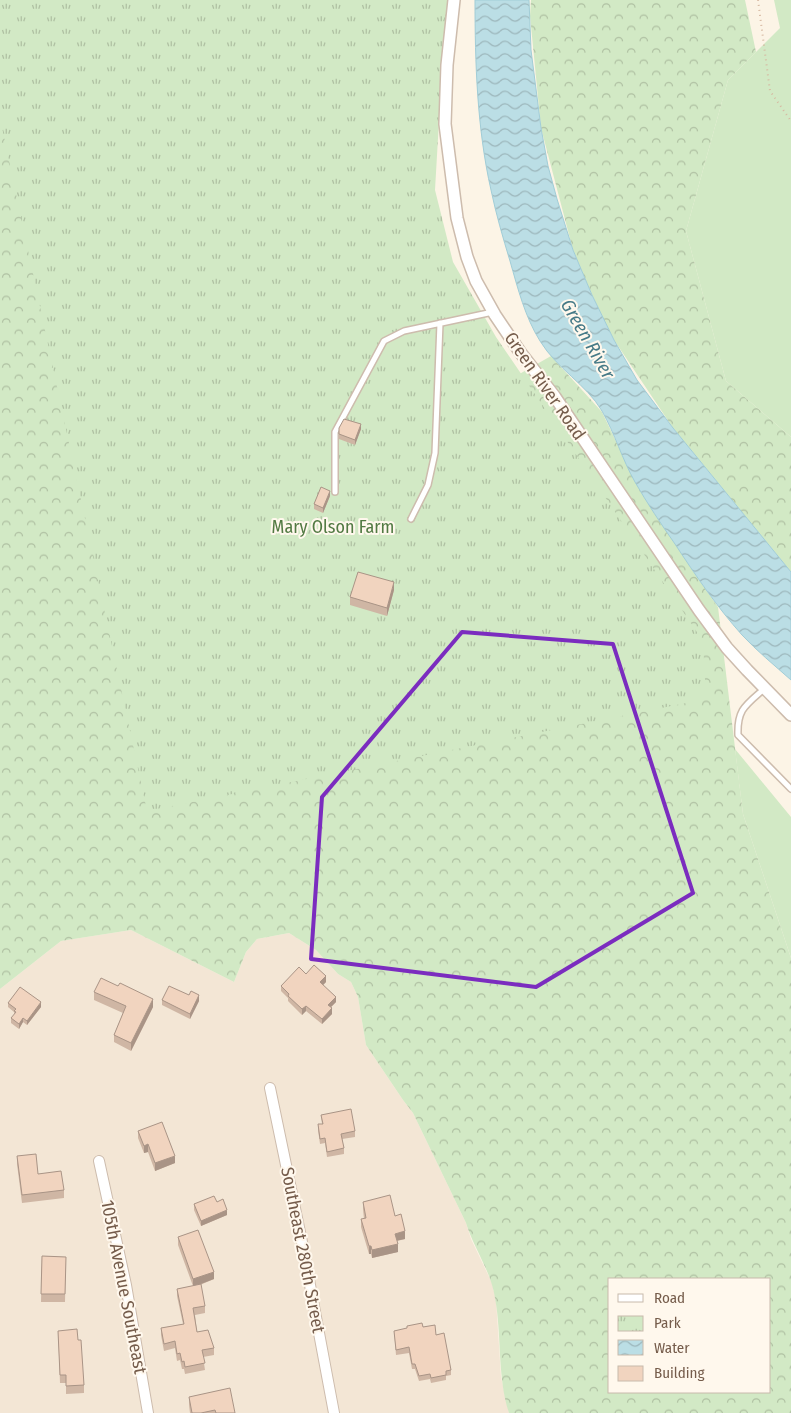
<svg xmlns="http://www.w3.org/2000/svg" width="791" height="1413" viewBox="0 0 791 1413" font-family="'Fira Sans Condensed',sans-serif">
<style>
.residential{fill:#f3e6d5}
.grass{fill:#d2e9c5}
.forest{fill:url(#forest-crowns);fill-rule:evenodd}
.park{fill:url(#park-tufts)}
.water{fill:url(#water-waves);stroke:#a1cdd7}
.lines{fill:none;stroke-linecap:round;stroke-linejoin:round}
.service-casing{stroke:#cdbcad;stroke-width:8}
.minor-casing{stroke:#cdbcad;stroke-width:12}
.tertiary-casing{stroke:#cdbcad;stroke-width:14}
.path{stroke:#d6b8a1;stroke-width:2;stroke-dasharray:1 4;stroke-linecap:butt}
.service{stroke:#fff;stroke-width:5}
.minor{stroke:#fff;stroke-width:10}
.tertiary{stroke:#fff;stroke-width:11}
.wall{fill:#cfb6a4}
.shaded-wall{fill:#a99486}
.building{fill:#f1d4bf;stroke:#a99486}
.marked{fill:none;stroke:#7b2cbf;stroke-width:4;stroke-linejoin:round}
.labels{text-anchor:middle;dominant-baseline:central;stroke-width:4;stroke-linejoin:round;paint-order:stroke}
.street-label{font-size:18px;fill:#755c4b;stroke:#fff8ed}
.park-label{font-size:18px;fill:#527a43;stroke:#fff8ed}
.water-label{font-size:19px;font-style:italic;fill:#467a87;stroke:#fff8ed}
</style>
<defs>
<pattern id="forest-crowns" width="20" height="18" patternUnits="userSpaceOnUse" patternTransform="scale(1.25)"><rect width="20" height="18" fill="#d2e9c5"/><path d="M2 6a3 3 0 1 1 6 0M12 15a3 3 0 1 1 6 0" fill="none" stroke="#afc0a2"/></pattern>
<pattern id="park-tufts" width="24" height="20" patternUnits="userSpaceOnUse" patternTransform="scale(1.25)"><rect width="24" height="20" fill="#d2e9c5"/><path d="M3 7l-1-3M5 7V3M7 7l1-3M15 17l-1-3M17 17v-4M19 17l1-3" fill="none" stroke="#afc0a2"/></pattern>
<pattern id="water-waves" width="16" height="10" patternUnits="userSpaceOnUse" patternTransform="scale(1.25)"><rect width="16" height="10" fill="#bbdee5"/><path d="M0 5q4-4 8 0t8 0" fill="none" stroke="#9db7bc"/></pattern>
</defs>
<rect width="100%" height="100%" fill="#fcf4e6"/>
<path class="residential" d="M131 930 234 982 246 952 257 939 289 933 316 950 338 974 351 982 358 997 366 1045 403 1100 413 1113 466 1223 471 1239 492 1283 496 1300 501 1377 509 1413H0V989L61 941Z"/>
<path class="grass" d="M774 0H791V437L726 381 686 231 728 80 780 28Z
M735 749 791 817V958L743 814Z"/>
<path class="forest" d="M0 0H456L445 124 356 130 488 392 551 356 602 412 636 483 697 577 718 607 743 814 791 958V1413H509C497 1376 502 1336 495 1298 491 1271 474 1249 466 1223L413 1113 403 1100 366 1045 358 997 351 982 338 974 316 950 289 933 257 939 246 952 234 982 131 930 61 941 0 989ZM610 1279H770V1392H610Z
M531 0H745L756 52 728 80 686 231 726 381 791 437V572L673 428 614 340 592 295 573 250 541 128 530 16Z"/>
<path class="park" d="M0 0H446L435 190 453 262 496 337 703 641 706 699 147 811 0 118Z"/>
<path class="water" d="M475 0H529L531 50 541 128 548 166 557 199 573 250 592 295 614 340 637 380 673 428 791 572V680C774 665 757 651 742 635 717 607 696 576 675 544 661 524 647 503 635 482 622 459 615 434 602 411 586 384 557 369 540 341 525 317 518 289 510 261 503 238 496 214 491 190 477 128 475 63 475 0Z"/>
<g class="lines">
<g class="service-casing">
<path id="service" d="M335 492V432L384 341 404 331 493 312
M411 519 428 485 435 453 440 323
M764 689C746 705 737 709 738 735L791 789"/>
</g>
<g class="minor-casing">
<path id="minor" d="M270 1088 301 1237 334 1413
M99 1161 126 1285 148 1413"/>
</g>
<g class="tertiary-casing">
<path id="tertiary" d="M454 0 447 65 445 124 457 218 467 257 476 281 495 315 520 352 555 397 699 610 727 648 747 670 791 715"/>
</g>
<path class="path" d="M758 0 770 91 791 121"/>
<use href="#service" class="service"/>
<use href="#minor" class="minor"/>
<use href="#tertiary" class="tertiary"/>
</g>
<path class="wall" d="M339 428 361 429 355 445 339 439Z
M330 496 323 513 314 509V504Z
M394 590 387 616 350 605V597Z
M306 974 326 982 323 985 336 1002 331 1007 332 1014 322 1024 306 1011 302 1015 288 1001V998L281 991V986Z
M94 992 153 1007 131 1051 114 1042V1035L123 1013 94 1000Z
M162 1000 199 1001 190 1019 162 1005Z
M8 1003 41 1007 27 1025 23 1022 19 1029 11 1023V1018L14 1015V1012L8 1007Z
M321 1115 355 1131V1137L342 1139 344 1148V1154L327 1157 325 1143 320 1144 318 1130V1124H322Z
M138 1131 175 1163 155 1171 148 1152 144 1153 138 1138Z
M17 1156 38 1174 64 1190V1198L22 1203 17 1164Z
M217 1202 227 1215 201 1226 194 1210V1204Z
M363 1202 395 1216 405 1239 397 1241 398 1252 372 1258 371 1254H369L361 1227V1219H364L363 1209Z
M178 1237 214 1279 200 1285 205 1306V1313L195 1315 197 1332 214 1348V1355L203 1357 205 1370 185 1374 184 1369H182L180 1360 177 1361 175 1348 164 1351 161 1335V1328L183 1324 177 1296V1289L193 1286 178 1245Z
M42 1256 66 1257 65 1302H41Z
M407 1326 423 1327 436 1335 451 1370V1375L446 1376V1380L431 1383 430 1379 419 1381 415 1369H412L409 1353 396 1355 394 1331 407 1329Z
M58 1331 78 1340 84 1385V1393L66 1394V1383H60Z
M189 1397 235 1413H190L189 1405Z"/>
<path class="shaded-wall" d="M361 424V429L355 445V440Z
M330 491V496L323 513V508Z
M394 582V590L387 616V608Z
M326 976V982L320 988V982Z
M199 995V1001L190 1019V1014Z
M336 997V1002L328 1010V1005Z
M153 999V1007L131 1051V1043Z
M41 1002V1007L27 1025V1021Z
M306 1006V1011L302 1015V1009Z
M332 1008V1014L322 1024V1019Z
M23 1018V1022L19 1029V1024Z
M148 1144V1152L144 1153V1146Z
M175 1156V1163L155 1171V1163Z
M227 1210V1215L201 1226V1221Z
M405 1231V1239L395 1241V1234Z
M398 1244V1252L372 1258V1250Z
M369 1246H371V1254H369Z
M214 1272V1279L193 1287V1279Z"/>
<path class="building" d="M344 419 361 424 355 440 339 434V428Z
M321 487 330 491 323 508 314 504Z
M358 572 394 582 387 608 350 597Z
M314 965 326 976 320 982 336 997 328 1005 332 1008 322 1019 306 1006 302 1009 288 996 289 994 281 986 299 967 306 974Z
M101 978 118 986 120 983 153 999 131 1043 114 1035 126 1006 94 992Z
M169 986 189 995 191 991 199 995 190 1014 162 1000Z
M20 987 41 1002 27 1021 23 1018 19 1024 11 1018 16 1012 14 1011 16 1009 8 1003Z
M351 1109 355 1131 341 1134 344 1148 327 1152 325 1138 320 1139 318 1124H323L321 1115Z
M162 1122 175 1156 155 1163 148 1144 144 1146 138 1131Z
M36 1154 38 1174 61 1171 64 1190 22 1195 17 1156Z
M390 1195 395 1216 401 1214 405 1231 395 1234 398 1244 372 1250 371 1246H369L361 1219 366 1218 363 1202Z
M214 1196 217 1202 223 1199 227 1210 201 1221 194 1204Z
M198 1230 214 1272 193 1279 178 1237Z
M42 1256 66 1257 65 1294H41Z
M201 1284 205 1306 193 1308 197 1332 208 1330 214 1348 202 1350 205 1363 185 1367 184 1361 182 1362 180 1353 177 1354 175 1341 164 1344 161 1328 184 1324 177 1289Z
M422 1323 423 1327 435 1325 436 1335 444 1333 451 1370 446 1371V1375L431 1378 430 1374 419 1376 415 1364H412L409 1347 396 1350 394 1331 407 1328V1326Z
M77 1329 78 1340H81L84 1385 66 1386V1375H60L58 1331Z
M230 1388 235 1413H216L215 1410 201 1413H192L189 1397Z"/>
<path class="marked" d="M462 632 613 644 693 893 536 987 311 959 322 797Z"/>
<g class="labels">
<g class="street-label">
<text transform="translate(545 386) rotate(55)">Green River Road</text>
<text transform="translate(303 1250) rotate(79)">Southeast 280th Street</text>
<text transform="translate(124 1287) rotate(79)">105th Avenue Southeast</text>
</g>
<g class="park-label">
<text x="333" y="527">Mary Olson Farm</text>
</g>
<g class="water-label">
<text transform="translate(588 339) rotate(60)">Green River</text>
</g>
</g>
<rect x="608" y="1278" width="162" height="115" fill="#fff8ed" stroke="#c8baac"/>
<rect x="618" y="1294" width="25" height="8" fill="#ffffff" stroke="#c8baac"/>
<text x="654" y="1303" font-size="15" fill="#755c4b">Road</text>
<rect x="618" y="1316" width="25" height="15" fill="url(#park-tufts)" stroke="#c8baac"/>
<text x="654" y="1328" font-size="15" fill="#755c4b">Park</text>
<rect x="618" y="1340" width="25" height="15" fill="url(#water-waves)" stroke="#c8baac"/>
<text x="654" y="1353" font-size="15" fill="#755c4b">Water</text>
<rect x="618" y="1366" width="25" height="15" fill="#f1d4bf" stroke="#c8baac"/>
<text x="654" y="1378" font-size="15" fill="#755c4b">Building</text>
</svg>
